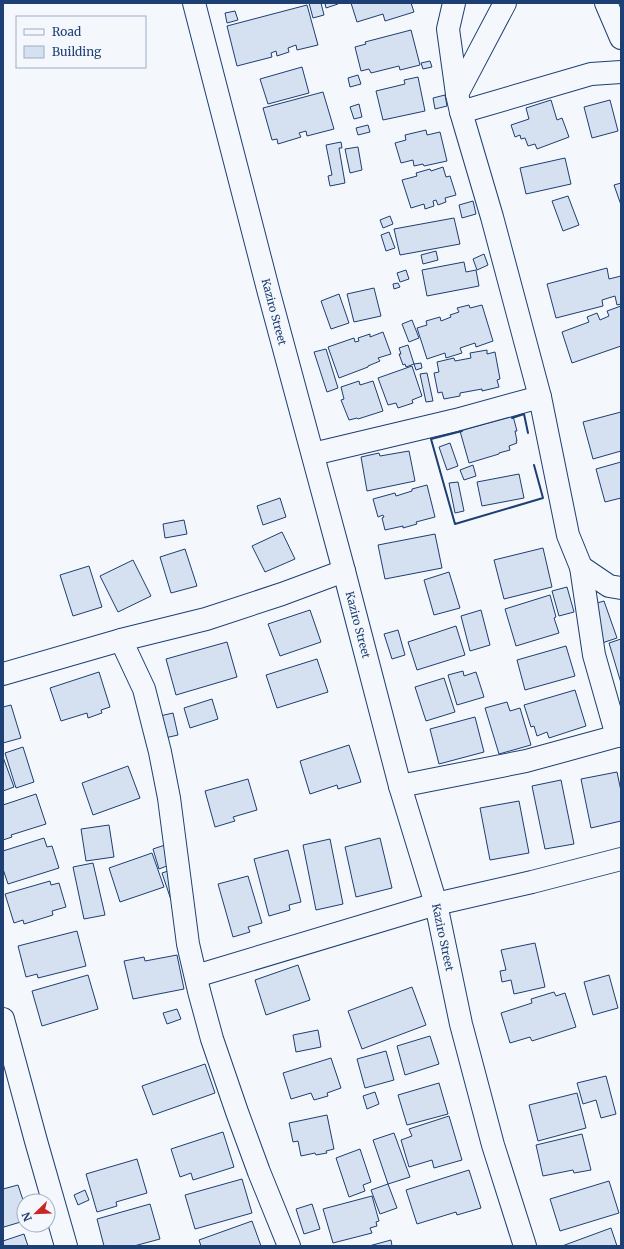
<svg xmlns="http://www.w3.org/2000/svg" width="624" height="1249" viewBox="0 0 624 1249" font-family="Merriweather,serif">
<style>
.building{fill:#d5e0f0;stroke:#1d3f73}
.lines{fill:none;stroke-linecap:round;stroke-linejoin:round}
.minor-casing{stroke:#1d3f73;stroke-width:24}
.minor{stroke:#f4f7fb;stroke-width:22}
.wall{stroke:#1d3f73;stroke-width:2}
.labels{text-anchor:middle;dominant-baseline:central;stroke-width:3;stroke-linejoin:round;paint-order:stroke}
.street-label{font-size:11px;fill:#1d3f73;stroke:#f4f7fb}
</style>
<rect width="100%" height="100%" fill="#f4f7fb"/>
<path class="building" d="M309 3H321L324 15 313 18Z
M325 3H337L338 4 326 8Z
M351 3H411L414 12 385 21 383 14 357 22Z
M307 5 318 45 297 50 296 45 288 48 289 52 277 56 276 51 271 53 272 57 237 66 227 26Z
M235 11 238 20 227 23 225 13Z
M411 30 420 65 400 70 399 66 371 73 369 69 361 71 355 47 366 44 365 42Z
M430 61 432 67 423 69 421 63Z
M302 67 309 93 268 104 260 79Z
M358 75 361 84 350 87 348 78Z
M418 77 425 111 383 120 376 91 405 84 404 80Z
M323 92 334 129 307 136 306 131 299 133 301 137 278 144 277 139 272 140 263 108Z
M445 95 447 106 435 109 433 98Z
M551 100 557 120 562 118 569 137 537 149 535 144 528 146 525 138 521 139 520 135 515 137 511 125 529 119 526 108Z
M610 100 618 131 592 138 584 107Z
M359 104 362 117 354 119 350 107Z
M368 125 370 132 358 135 356 128Z
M426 130 427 135 440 132 447 161 424 166 423 164 414 166 413 160 401 163 395 143 406 140 405 135Z
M341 142 342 148H339L345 183 330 186 328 176 332 175 326 145Z
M358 147 362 170 350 173 345 149Z
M565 158 571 184 526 194 520 168Z
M443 167 446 177 450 176 456 195 445 198 446 202 438 205 436 200 433 201 434 206 425 209 424 204 411 208 402 180 417 176 416 173 430 169 431 171Z
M621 183V205L614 185Z
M568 196 579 225 563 231 552 201Z
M473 201 476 214 462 218 459 205Z
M390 216 393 224 383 228 380 220Z
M454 218 460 244 400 255 394 229Z
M389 232 395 248 386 251 381 235Z
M436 251 438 260 423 264 421 255Z
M484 254 488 265 477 270 473 259Z
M464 262 466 272 476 270 479 286 427 296 422 270Z
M607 268 609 279 621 276V304L617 305 615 296 602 300 603 306 556 318 547 284Z
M406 270 409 279 400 282 397 273Z
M398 283 400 287 394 289 393 284Z
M374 288 381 316 354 322 347 294Z
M339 294 349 323 331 329 321 301Z
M469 305 470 308 482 305 493 341 476 347 475 343 460 348 462 353 446 358 445 353 427 359 417 328 427 325 426 321 440 317 441 321 451 317 450 315 459 312 457 308Z
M621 306V346L572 363 562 332 589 322 587 317 597 313 600 320 609 316 607 311Z
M412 320 419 338 409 342 402 324Z
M383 332 391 354 378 358 380 361 368 366V367L339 378 328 347 354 338 355 342 359 341 358 338 370 334V337Z
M408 345 414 364 406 367 405 364 403 365 399 354H401L399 348Z
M326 349 338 388 327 392 314 352Z
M487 350V354L495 352 500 379 497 380 499 387 482 391V389L460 393V396L444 399 442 392 438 393 434 373 439 372 437 362 454 358 455 361 471 358 470 353Z
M421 363 422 368 416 370 414 364Z
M412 366 422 396 412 400 413 403 398 408 396 403 388 405 378 378Z
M427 373 433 401 426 402 420 374Z
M359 381 360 385 373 381 383 411 358 419 357 418 349 420 341 400 344 399 341 387Z
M621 412V451L593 459 583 422Z
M513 416 517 431H515L517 441H516L517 443 509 446 510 450 499 453V454L469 463 460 431Z
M450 443 458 466 447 470 439 447Z
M409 451 415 481 367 491 361 457 379 453 380 456Z
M621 462V498L605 502 596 469Z
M473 465 476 476 464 480 460 470Z
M519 474 524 498 482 506 477 482Z
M458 482 464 511 455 513 449 483Z
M427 485 435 517 416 522 417 524 403 528V526L385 530 382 518 384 517 383 515 378 517 373 499 395 493 396 496 412 491V489Z
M280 498 286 517 263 525 257 506Z
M184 520 187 534 165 538 163 524Z
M282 532 295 559 265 572 252 546Z
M435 534 442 568 385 579 378 545Z
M543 548 552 587 504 599 494 560Z
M185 549 197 586 171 593 160 557Z
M133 560 151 596 118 612 100 576Z
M89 566 102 607 73 616 60 575Z
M449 572 460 608 434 615 424 580Z
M567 587 574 612 559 616 552 591Z
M550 595 556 617 554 618 559 633 516 646 505 609Z
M604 601 617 638 602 643 590 605Z
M310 610 321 642 280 656 268 624Z
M481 610 490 645 470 651 461 616Z
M456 626 465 655 417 670 408 642Z
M398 630 405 655 392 659 384 634Z
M621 639V683L609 643Z
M227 642 237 677 176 695 166 659Z
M566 646 575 676 525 690 517 660Z
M317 659 328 692 277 708 266 675Z
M463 671 464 676 476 672 484 697 457 705 448 675Z
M99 672 110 707 101 710 102 713 88 718 87 713 61 721 50 688Z
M444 678 455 712 426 721 415 687Z
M575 690 586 726 549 738 547 732 537 736 534 726 531 727 524 705Z
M212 699 218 719 190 728 184 708Z
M507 702 510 711 520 708 531 745 499 754 485 708Z
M11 705 21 738 3 743V707Z
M173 713 178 735 165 738 160 716Z
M475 717 484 752 439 764 430 729Z
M349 745 361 782 338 789 337 785 310 794 300 761Z
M23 747 34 782 16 788 5 753Z
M3 757 14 787 3 791Z
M128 766 140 798 93 815 82 783Z
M617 772 621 791V821L591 828 581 779Z
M248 779 257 810 233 817 235 821 215 827 205 791Z
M561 780 574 844 545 849 532 786Z
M36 794 46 824 11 835 12 837 3 840V805Z
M519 801 529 853 490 860 480 808Z
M109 825 114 857 86 861 81 829Z
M44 838 47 847 52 846 59 868 8 884 3 869V851Z
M380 838 392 888 356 897 345 847Z
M330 839 343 904 316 910 303 845Z
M165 845 172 864 159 869 153 849Z
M288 850 301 902 289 905 290 910 269 916 254 859Z
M152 853 164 887 120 902 109 868Z
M93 863 105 915 84 919 73 867Z
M171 870 181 896 171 900 162 873Z
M248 876 262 923 248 927 250 932 233 937 218 884Z
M50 881 51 885 59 883 66 907 52 911 53 915 24 924 23 920 14 923 5 894Z
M77 931 86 966 38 978 37 974 26 977 18 946Z
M535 943 545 987 514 994 511 980 502 982 500 971 506 970 501 950Z
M177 955 184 989 133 999 124 961 144 957 145 961Z
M298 965 310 1000 266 1015 255 980Z
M88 975 98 1009 42 1026 32 991Z
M609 975 618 1008 593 1015 584 982Z
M412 987 426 1025 362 1049 348 1011Z
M554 992 556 996 565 993 576 1027 532 1041 530 1037 510 1043 501 1013 532 1003 531 999Z
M177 1009 181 1019 167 1024 163 1013Z
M318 1030 321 1047 296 1052 293 1035Z
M430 1036 439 1064 405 1075 397 1046Z
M386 1051 394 1080 365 1088 357 1059Z
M331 1058 341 1088 327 1093 328 1096 314 1100 311 1093 291 1099 283 1073Z
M205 1064 215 1093 153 1115 142 1086Z
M606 1076 616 1114 601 1118 596 1100 583 1104 577 1083Z
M439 1083 448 1114 407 1125 398 1095Z
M375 1092 379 1104 367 1109 363 1096Z
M577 1093 586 1128 538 1141 529 1105Z
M327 1115 334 1149 326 1151 327 1153 316 1155 315 1153 301 1156 298 1141 293 1142 289 1123Z
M449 1116 462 1160 434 1168 432 1160 409 1167 401 1140 412 1136 409 1129Z
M223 1132 234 1167 193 1180 191 1173 180 1177 171 1149Z
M394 1133 410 1177 388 1184 373 1140Z
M582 1134 591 1170 574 1173 573 1170 543 1176 536 1145Z
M360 1149 371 1182 363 1185 365 1191 349 1197 336 1158Z
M137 1159 147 1193 116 1202 117 1206 97 1212 86 1174Z
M469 1170 481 1208 457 1215 456 1212 417 1224 406 1190Z
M242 1179 252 1213 195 1229 185 1195Z
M609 1181 619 1213 560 1231 550 1199Z
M388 1184 397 1208 380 1214 371 1190Z
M18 1185 24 1203V1221L4 1227 3 1225V1189Z
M85 1190 89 1200 78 1205 74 1195Z
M372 1196 379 1221 376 1222 377 1226 370 1228 372 1233 333 1243 323 1209Z
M150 1204 160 1239 134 1246H104L97 1219Z
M312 1204 320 1229 304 1234 296 1209Z
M252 1221 261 1246H201L199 1240Z
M611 1228 617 1246H562Z
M24 1234 28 1246H3V1241Z
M391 1240 392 1246H369Z"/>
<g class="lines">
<g class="minor-casing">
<g id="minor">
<path id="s1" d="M194 3 269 293 344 571 400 786 436 904 461 1024 493 1145 525 1246"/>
<path d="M454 3 448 29 457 94 461 112 492 217 540 397 568 535 581 567 609 586 621 588"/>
<path d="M606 3 621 38"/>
<path d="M457 94 505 3"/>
<path d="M461 112 591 74 621 72"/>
<path d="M313 454 456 420 540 397"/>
<path d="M581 567 594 655 617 736"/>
<path d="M121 640 144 689 160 752 169 798 188 944 199 991 212 1039 237 1112 259 1172 289 1246"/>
<path d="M3 674 121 640 206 619 282 594 344 571"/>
<path d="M400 786 526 761 621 735"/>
<path d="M196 976 436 904 532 882 621 859"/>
<path d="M3 1019 36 1141 66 1246"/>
</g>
</g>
<use href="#minor" class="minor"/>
<path class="wall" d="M512 418 524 414 528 433
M462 431 431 439 455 524 543 498 534 465"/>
</g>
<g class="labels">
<g class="street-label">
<text stroke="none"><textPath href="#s1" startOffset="319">Kaziro Street</textPath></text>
<text stroke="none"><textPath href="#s1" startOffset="643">Kaziro Street</textPath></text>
<text stroke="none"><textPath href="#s1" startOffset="967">Kaziro Street</textPath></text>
</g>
</g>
<rect width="624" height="1249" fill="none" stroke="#1d3f73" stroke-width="8"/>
<rect x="16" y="16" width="130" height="52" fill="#f4f7fb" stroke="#9eadc5"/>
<rect x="24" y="29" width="20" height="6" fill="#f4f7fb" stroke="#9eadc5"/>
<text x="52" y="36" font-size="12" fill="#1d3f73">Road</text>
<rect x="24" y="46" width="20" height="12" fill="#d5e0f0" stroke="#9eadc5"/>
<text x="52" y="56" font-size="12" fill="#1d3f73">Building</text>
<g transform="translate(36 1213) rotate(247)"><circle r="19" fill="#f4f7fb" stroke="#9eadc5"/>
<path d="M0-3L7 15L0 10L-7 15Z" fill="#c62828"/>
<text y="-6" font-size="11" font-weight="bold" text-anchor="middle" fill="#1d3f73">N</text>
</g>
</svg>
